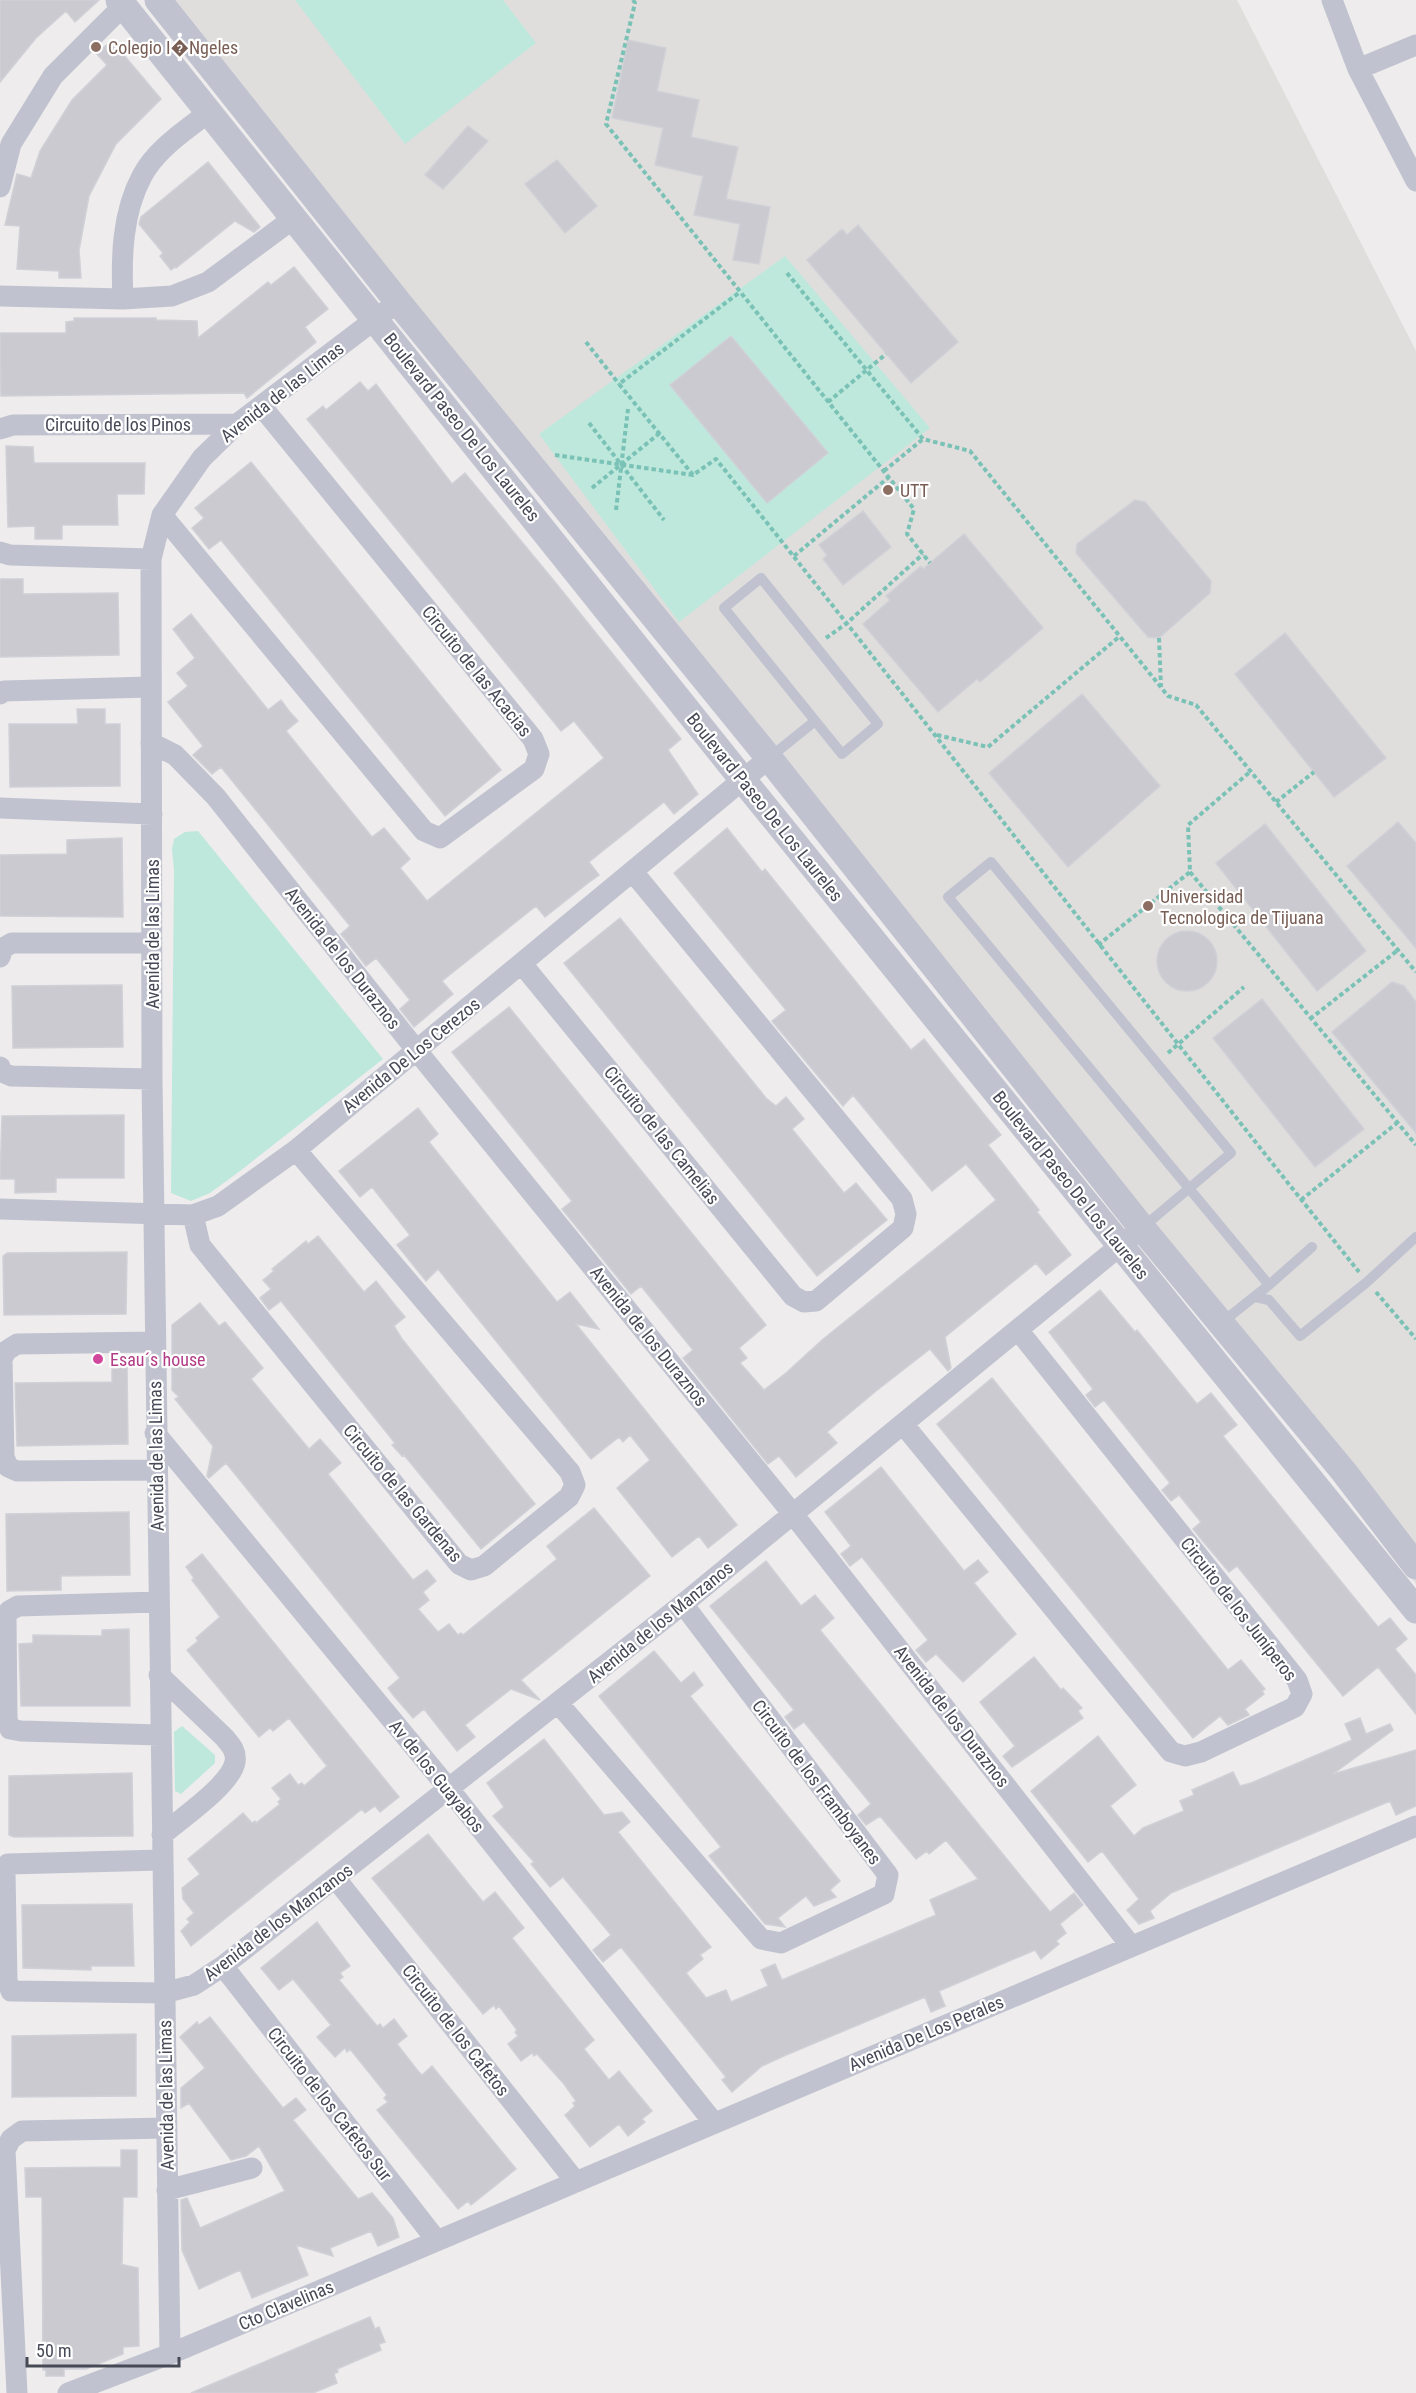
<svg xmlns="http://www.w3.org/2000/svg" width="1416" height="2393" viewBox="0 0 1416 2393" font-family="'Roboto Condensed',sans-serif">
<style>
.education{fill:#dfdedd}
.green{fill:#bee8dc}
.building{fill:#cacad0;stroke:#d0d0d7;stroke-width:1.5}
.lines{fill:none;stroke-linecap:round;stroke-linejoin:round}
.path{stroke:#7ac1b6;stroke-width:4;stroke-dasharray:4.5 3;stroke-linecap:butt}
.service{stroke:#c0c3cf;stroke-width:10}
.minor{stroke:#c0c3cf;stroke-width:21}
.tertiary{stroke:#c0c3cf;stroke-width:27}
.education-dot{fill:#8d6e63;stroke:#fff;stroke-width:2}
.hotel-dot{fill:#d1479c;stroke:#fff;stroke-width:2}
.labels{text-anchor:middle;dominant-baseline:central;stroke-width:4.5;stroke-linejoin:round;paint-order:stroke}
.education-label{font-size:18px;fill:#785e54;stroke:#fff;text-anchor:start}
.street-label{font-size:18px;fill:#464956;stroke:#fff}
.hotel-label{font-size:18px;fill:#b23c85;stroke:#fff;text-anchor:start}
</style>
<rect width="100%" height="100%" fill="#eeecec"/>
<path class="education" d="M151 0H1237L1416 351V1584L1327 1461Z"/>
<path class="green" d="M295 0H503L536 43 405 144Z
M785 256 930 428 679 622 539 434Z
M198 831 383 1059 240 1171 210 1193 191 1201 171 1193 174 870 172 849 174 839 185 832Z
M182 1726 215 1755V1763L181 1794 175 1791 174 1732Z"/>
<path class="building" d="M0 0H99L75 22 66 11 36 38 0 82Z
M628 40 666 48 657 91 699 100 691 137 738 147 726 199 770 207 759 264 733 260 740 224 694 215 703 176 655 165 663 128 612 118Z
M112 41 161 99 116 144 89 196 79 250 81 278H59V271L17 269 20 226 5 225 17 174 31 178 40 151 72 100 107 65 96 53Z
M468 126 488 141 443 189 425 175Z
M557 160 597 206 565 233 525 184Z
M208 162 260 227 254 232 235 221 176 268 175 267 171 270 160 256 163 253 139 224 141 217Z
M858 225 958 342 911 383 807 260 842 229 847 235Z
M294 267 328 309 305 327 316 342 247 398 244 393 1 396 0 333H66V322L74 321V318H156V320L197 321 198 338 268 282 271 285Z
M731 336 828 453 767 503 670 385Z
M360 382 368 391 376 384 452 484 465 473 555 582 681 739 668 750 698 794 674 814 664 802 589 862 599 875 588 883 545 917 536 906 442 981 453 994 414 1027 400 1009 410 1000 376 958 366 966 341 934 350 926 221 767 212 774 193 755 203 746 168 702 188 686 177 673 195 658 173 629 191 614 268 710 281 700 289 711 298 721 286 731 372 837 384 828 410 859 400 868 427 901 604 758 574 721 561 731 307 419 323 406 326 410Z
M6 446 33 447 34 463H145L144 494H117L118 525H62V539H35V526L8 527Z
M251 462 501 770 445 816 221 540 209 549 192 528 204 518 195 508Z
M1135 500 1145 502 1211 581 1210 593 1159 638 1148 637 1076 553 1077 544Z
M863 511 891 547 843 585 823 559 827 555 819 545Z
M964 534 1043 628 980 682 977 679 938 712 863 624 890 600 886 596 921 566 923 569Z
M0 579H23V594L118 593 119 655 0 657Z
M1285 633 1386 758 1334 797 1235 674Z
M1082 694 1160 786 1068 867 989 773Z
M77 709H105V724H120V786L10 787 9 724H78Z
M1398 822 1416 843V948L1347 866Z
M1265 824 1366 951 1317 991 1216 863Z
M727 828 762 872 765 869 911 1050 924 1039 983 1113 1001 1135 988 1145 1039 1210 1037 1212 1071 1255 1046 1275 1036 1263 945 1337 951 1368 948 1371 930 1349 876 1391 827 1432 837 1443 796 1477 779 1456 768 1464 683 1358 693 1350 641 1286 631 1294 562 1209 572 1201 452 1052 509 1007 766 1325 739 1348 747 1358 740 1363 764 1390 786 1373 822 1340 996 1200 966 1164 932 1191 853 1095 843 1106 772 1021 786 1010 674 873Z
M122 838 123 917 0 916V855L67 854V840Z
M620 918 766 1098 776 1106 786 1097 804 1119 792 1129 844 1193 856 1183 887 1220 817 1276 564 963Z
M1157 961a30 30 0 1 1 60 0a30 30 0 1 1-60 0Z
M1392 982 1404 986 1416 1002V1133L1332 1032Z
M122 985 123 1047 13 1048 12 986Z
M1262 999 1364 1129 1315 1167 1213 1038Z
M418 1108 438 1134 429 1142 557 1302 570 1292 599 1329 576 1324 737 1525 708 1548 699 1536 672 1557 617 1488 650 1460 630 1435 623 1442 619 1437 591 1459 438 1269 426 1281 397 1245 410 1235 372 1187 360 1197 339 1171Z
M124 1115V1178H56V1192L15 1193V1179H0L2 1116Z
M318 1236 364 1292 376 1281 395 1305 405 1317 394 1326 402 1339 535 1504 481 1549 404 1455 402 1456 392 1445 395 1443 281 1301 269 1310 260 1298 271 1289 263 1280 274 1271 272 1269 306 1241 308 1244Z
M127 1252 126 1314 4 1315 3 1256 7 1253Z
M1100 1290 1135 1332 1137 1330 1197 1404 1211 1393 1237 1425 1223 1436 1378 1627 1390 1618 1407 1639 1395 1649 1416 1675V1714L1378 1667 1343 1696 1237 1566 1229 1572 1206 1545 1193 1529 1201 1522 1179 1495 1171 1501 1162 1490 1170 1483 1104 1400 1095 1407 1086 1395 1093 1389 1049 1332Z
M200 1303 219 1326 225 1322 263 1368 251 1379 309 1449 320 1439 341 1463 328 1474 413 1580 427 1570 436 1581 423 1592 429 1600 418 1609 438 1632 449 1624 458 1635 461 1633 463 1635 557 1559 547 1546 594 1508 650 1576 521 1680 540 1700 511 1689 465 1725 475 1737 457 1751 424 1709 413 1718 394 1696 388 1688 400 1678 226 1463 209 1478 207 1476 213 1446 175 1399 179 1397 172 1390V1325Z
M127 1365 128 1444 17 1446 15 1383 112 1382V1366Z
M992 1378 1228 1670 1241 1660 1265 1689 1262 1691 1264 1694 1245 1709 1249 1715 1228 1725 1220 1716 1193 1738 937 1424Z
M881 1467 964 1571 978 1560 988 1572 974 1583 1016 1634 963 1682 936 1654 926 1662 916 1650 928 1640 862 1557 850 1566 841 1554 851 1546 825 1512Z
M129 1512 130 1575 61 1576V1590L7 1591 6 1514Z
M202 1554 399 1797 380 1812 375 1806 365 1813 362 1809 191 1946 181 1931 190 1922 187 1919 194 1913 183 1899 182 1888 200 1874 188 1859 243 1813 252 1823 255 1821 256 1823 280 1804 278 1802 281 1799 272 1788 290 1774 298 1785 302 1783 304 1786 327 1766 289 1718 273 1731 270 1728 259 1737 187 1650 198 1641 196 1638 220 1617 192 1580 194 1578 186 1567Z
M766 1561 801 1606 815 1595 834 1618 820 1630 1050 1912 1074 1893 1083 1905 1060 1924 1066 1933 1056 1941 1059 1944 1041 1959 1035 1950 939 1991 945 2006 931 2012 925 1997 786 2055 762 2066 732 2092 722 2080 726 2077 621 1947 603 1962 593 1950 611 1935 563 1877 550 1887 531 1864 534 1862 493 1816 504 1807 487 1783 544 1739 604 1815 622 1812 630 1822 618 1832 711 1947 700 1955 703 1959 686 1973 706 1998 726 1990 731 2002 768 1986 761 1970 775 1964 782 1980 936 1915 930 1900 978 1879 946 1840 929 1854 927 1851 916 1859 880 1816 866 1825 858 1815 871 1804 804 1722 794 1729 785 1717 794 1710 710 1606Z
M129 1629 130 1706H21L19 1644 33 1643V1635L102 1636V1630Z
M654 1651 681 1683 694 1672 703 1685 690 1696 840 1881 830 1890 836 1897 814 1906 806 1896 778 1918 785 1927 765 1924 709 1856 721 1847 599 1696Z
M1034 1657 1061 1690 1063 1688 1082 1708 1078 1711 1083 1718 1012 1767 1003 1756 1015 1746 980 1702Z
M1360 1718 1366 1734 1390 1724 1393 1730 1333 1774 1416 1750V1806L1396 1815 1390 1801 1171 1893 1150 1911 1154 1918 1139 1924 1127 1910 1139 1899 1102 1851 1088 1862 1031 1791 1098 1736 1136 1785 1110 1806 1134 1836 1143 1828 1184 1811 1180 1801 1194 1795 1192 1790 1233 1772 1240 1786 1251 1783 1352 1740 1345 1724Z
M132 1773 133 1836 14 1837 9 1835V1776Z
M428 1834 483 1902 495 1892 524 1928 512 1938 594 2040 584 2049 609 2080 619 2071 652 2111 642 2119 645 2122 628 2136 619 2124 590 2147 565 2115 575 2106 573 2103 576 2101 564 2084 537 2054 534 2056 532 2053 521 2061 508 2044 518 2036 515 2032 517 2030 499 2006 496 2009 494 2005 483 2014 372 1878Z
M132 1904 134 1966H91V1970L23 1968 22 1905Z
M317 1922 350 1966 340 1973 343 1977 339 1980 377 2026 380 2024 383 2028 394 2019 407 2036 397 2044 418 2071 422 2075 432 2066 516 2169 471 2205 468 2201 458 2209 377 2110 388 2102 384 2098 387 2095 350 2049 347 2052 345 2048 335 2057 317 2037 331 2025 293 1979 279 1990 261 1968Z
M210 2017 283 2108 296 2098 306 2110 293 2120 358 2199 372 2193 393 2218 399 2237 378 2246 371 2231 330 2248 333 2256 296 2245 308 2275 252 2298 240 2270 199 2289 182 2250 181 2200 187 2198 200 2228 285 2191 259 2146 246 2156 231 2160 189 2103 181 2108V2088L205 2068 180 2037 197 2022 199 2025Z
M136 2034V2096L12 2097V2036Z
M121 2150H137V2197H123L122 2263 120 2264 138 2268 139 2346 123 2347V2354L86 2369H64V2376H46V2370H43L42 2197H26L25 2168 121 2167Z
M370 2317 375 2329 379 2327 385 2342 379 2344 381 2350 337 2369 338 2372 334 2374 337 2383 313 2393H191Z"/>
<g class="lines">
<path class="path" d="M633 0 635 3 606 124 914 509 907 534 930 563
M787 273 923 439 970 451 1168 696 1196 705 1416 972
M586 342 619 384
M828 402 886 354
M589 423 664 520
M555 455 693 475 716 459C932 729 1143 1002 1359 1272
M884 471 923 439
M693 475 619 384 740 292
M592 488 661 432
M616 510 628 409
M794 556 889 477
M826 638 847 623 923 554
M1159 638 1161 687
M937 735 988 747 1120 636
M1276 802 1314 772
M1190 872 1416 1145
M1098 945 1190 872 1188 825 1251 771
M1310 1019 1398 950
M1168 1053 1244 987
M1301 1200 1397 1123
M1376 1292 1416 1339"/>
<path class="service" d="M761 578 878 724 842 754 724 608Z
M769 758 815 721
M1142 1228 1231 1153 991 862 948 897C1055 1027 1162 1156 1269 1285
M1255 1297 1269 1300 1300 1336 1367 1282 1416 1237
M1220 1324 1269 1285 1312 1247"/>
<path class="minor" d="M1332 0 1358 69 1416 181
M1358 69 1416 45
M0 187 11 144 53 76 124 5
M0 296 123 299 172 296 208 282 294 218
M123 299C121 258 122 213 142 176 156 149 186 130 209 112
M0 429 13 425 237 424
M162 515 424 831 440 838 534 769 539 754 533 739 262 407
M0 552 10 555 151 559
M0 694 4 691 149 687
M151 743 175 755 216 797 417 1051 793 1514 1131 1946
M0 808 152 814
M0 957 3 948 12 943H152
M522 964 793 1296 804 1302 816 1301 903 1228 906 1214 902 1199 633 872
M0 1067 2 1072 11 1076 152 1079
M0 1209 193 1215 218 1206 296 1150 769 758
M193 1215 200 1245 459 1564 471 1570 484 1566 569 1497 575 1485 570 1472 296 1150
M154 1342 17 1344 6 1351 2 1359 4 1457 8 1467 17 1471 156 1470
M903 1424 1171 1752 1185 1756 1201 1752 1295 1707 1302 1694 1297 1680 1018 1330
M155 1433 449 1789 714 2123
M158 1602 18 1606 9 1611 6 1617 7 1719 10 1729 21 1731 160 1735
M159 1675 224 1737C230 1744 237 1751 235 1762 231 1785 180 1819 162 1835
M558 1703 761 1939 781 1943 884 1894 888 1875 683 1604
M162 1860 8 1864 5 1872 7 1981 11 1991 164 1993 194 1985 223 1966 683 1604 1132 1236
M336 1879 576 2182
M223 1966 437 2241
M167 2190 252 2168
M170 2354 152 1079 151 559 162 515 202 458 237 424 398 302
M17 2393 5 2150 11 2139 22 2131 166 2128
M68 2393 170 2354 1416 1826"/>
<path class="tertiary" d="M119 0 743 780 1416 1610
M158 0 398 302 769 758 1142 1228 1344 1472 1416 1566"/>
</g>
<g class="education-dot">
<circle cx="96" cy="47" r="6"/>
<circle cx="888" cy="490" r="6"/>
<circle cx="1148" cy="906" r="6"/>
</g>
<circle class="hotel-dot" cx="98" cy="1359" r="6"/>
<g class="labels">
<g class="education-label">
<text x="108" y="47">Colegio I�Ngeles</text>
<text x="900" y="490">UTT</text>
<text x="1160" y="896">Universidad<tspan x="1160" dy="21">Tecnologica de Tijuana</tspan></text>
</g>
<g class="street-label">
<text transform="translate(282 392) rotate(-38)">Avenida de las Limas</text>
<text x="118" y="424">Circuito de los Pinos</text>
<text transform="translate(462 427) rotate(51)">Boulevard Paseo De Los Laureles</text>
<text transform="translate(477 671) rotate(51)">Circuito de las Acacias</text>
<text transform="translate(765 807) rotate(51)">Boulevard Paseo De Los Laureles</text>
<text transform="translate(152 934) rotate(-90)">Avenida de las Limas</text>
<text transform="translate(343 958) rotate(52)">Avenida de los Duraznos</text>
<text transform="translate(411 1055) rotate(-39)">Avenida De Los Cerezos</text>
<text transform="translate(662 1135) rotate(51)">Circuito de las Camelias</text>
<text transform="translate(1071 1185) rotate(51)">Boulevard Paseo De Los Laureles</text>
<text transform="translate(649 1336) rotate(51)">Avenida de los Duraznos</text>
<text transform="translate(156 1456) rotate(-91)">Avenida de las Limas</text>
<text transform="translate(403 1493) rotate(50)">Circuito de las Gardenas</text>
<text transform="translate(1239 1609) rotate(52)">Circuito de los Juníperos</text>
<text transform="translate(660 1622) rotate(-39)">Avenida de los Manzanos</text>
<text transform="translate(952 1716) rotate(52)">Avenida de los Duraznos</text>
<text transform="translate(437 1776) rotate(51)">Av de los Guayabos</text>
<text transform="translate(817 1782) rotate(53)">Circuito de los Framboyanes</text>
<text transform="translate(278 1922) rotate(-37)">Avenida de los Manzanos</text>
<text transform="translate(456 2030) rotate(52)">Circuito de los Cafetos</text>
<text transform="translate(926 2033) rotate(-23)">Avenida De Los Perales</text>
<text transform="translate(166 2095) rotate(-91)">Avenida de las Limas</text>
<text transform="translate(330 2104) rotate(52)">Circuito de los Cafetos Sur</text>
<text transform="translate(286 2305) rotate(-23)">Cto Clavelinas</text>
</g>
<g class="hotel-label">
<text x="110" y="1359">Esau´s house</text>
</g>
</g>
<path d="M27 2357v9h152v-9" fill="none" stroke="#464956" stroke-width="3"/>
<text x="36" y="2357" font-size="18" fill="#464956" stroke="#ffffff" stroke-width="4.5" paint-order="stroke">50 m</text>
</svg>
